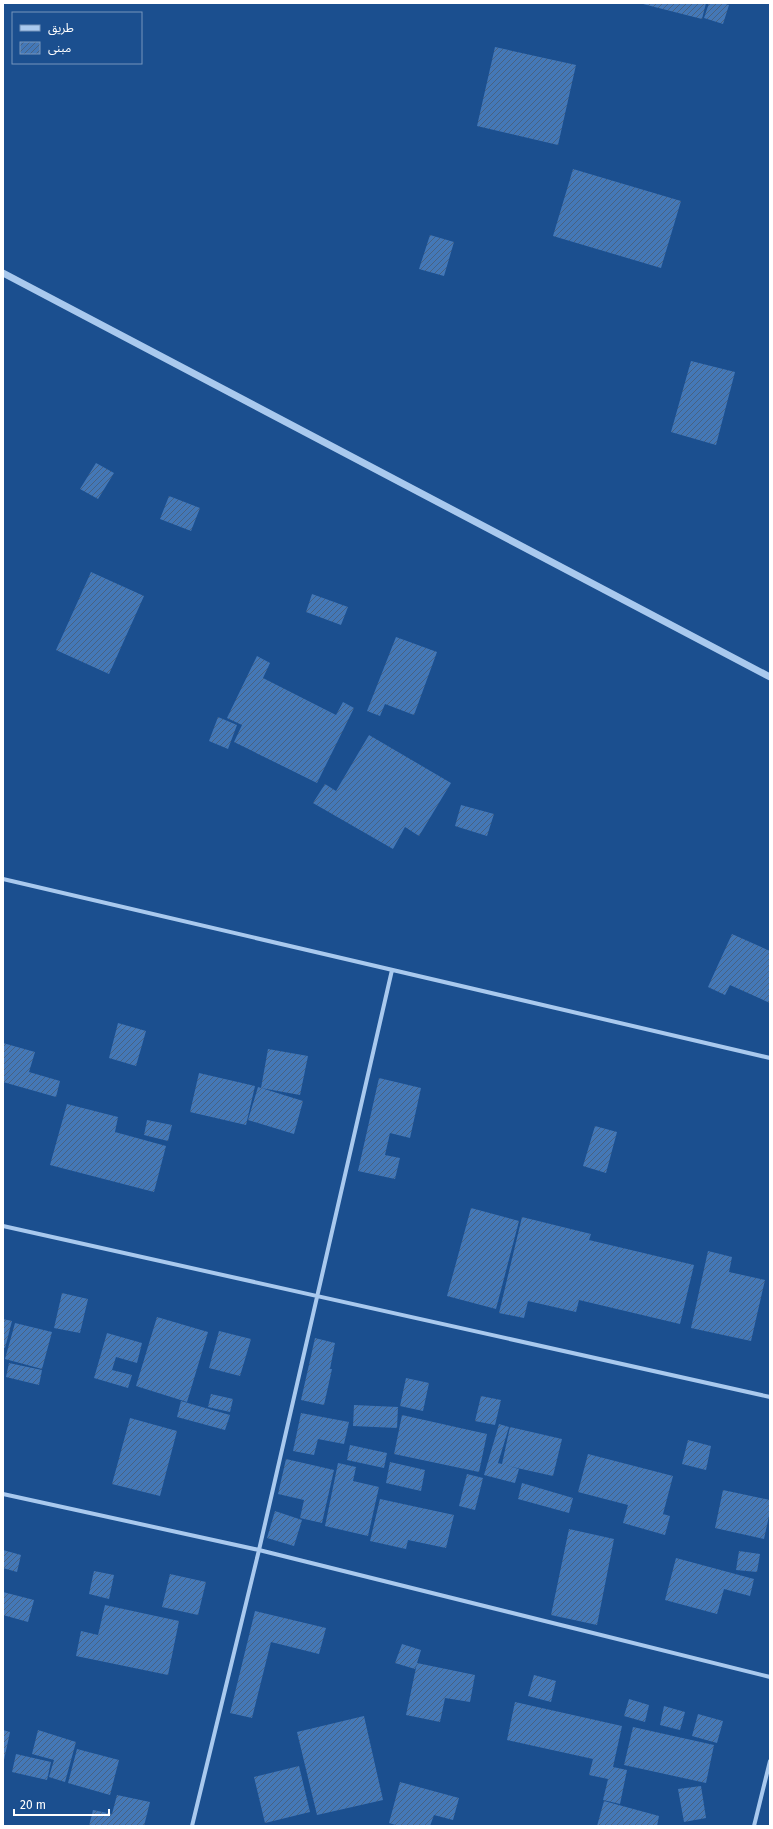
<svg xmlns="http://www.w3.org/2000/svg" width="773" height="1829" viewBox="0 0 773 1829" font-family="'Fira Sans','Noto Sans Arabic',sans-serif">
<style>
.building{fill:url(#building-hatch)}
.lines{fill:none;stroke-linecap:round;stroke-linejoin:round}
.minor{stroke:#a9c9ee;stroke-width:4}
.tertiary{stroke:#a9c9ee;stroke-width:7}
</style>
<defs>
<pattern id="building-hatch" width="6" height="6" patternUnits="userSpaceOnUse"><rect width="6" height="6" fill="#4478b7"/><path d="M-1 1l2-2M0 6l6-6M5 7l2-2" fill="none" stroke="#486282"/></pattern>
</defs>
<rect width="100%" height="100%" fill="#1b4f8f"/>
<path class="building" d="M639 3H706L702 19Z
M709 3H722L729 5 723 24 704 18Z
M495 47 576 65 558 145 477 126Z
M573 169 681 201 661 268 553 236Z
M430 235 454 242 444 276 419 269Z
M691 361 735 372 716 445 671 432Z
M96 463 114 473 98 499 80 489Z
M169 496 200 508 191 531 160 519Z
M91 572 144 596 109 674 56 650Z
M312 594 348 607 341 625 306 612Z
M396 637 437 652 414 715 385 704 380 716 367 711Z
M257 656 270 663 263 678 336 715 343 702 354 708 317 783 234 742 242 725 227 718Z
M218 717 237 725 228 749 209 741Z
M369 735 451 783 419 836 405 827 393 849 313 803 325 784 336 791Z
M461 805 494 814 487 836 455 826Z
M732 934 770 951V1003L730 985 725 995 708 987Z
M118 1023 146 1031 136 1066 109 1058Z
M3 1043 35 1052 29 1072 60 1081 56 1097 3 1082Z
M268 1049 308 1056 300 1095 261 1088Z
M199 1073 255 1086 246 1125 190 1112Z
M379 1078 421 1088 410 1138 390 1133 385 1155 400 1158 395 1179 358 1171Z
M258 1087 303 1101 294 1134 248 1120Z
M67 1104 118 1117 115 1132 166 1146 154 1192 50 1165Z
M147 1120 172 1125 168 1141 144 1135Z
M595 1126 617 1132 606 1173 583 1166Z
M471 1208 519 1221 496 1309 447 1296Z
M522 1217 591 1234 589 1240 694 1265 680 1324 579 1300 576 1312 528 1301 524 1318 499 1313Z
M708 1251 732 1257 729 1272 765 1280 751 1341 691 1328Z
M62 1293 88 1299 80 1333 54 1328Z
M157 1317 208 1332 187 1402 136 1386Z
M3 1319 12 1321 5 1348 3 1347Z
M15 1323 52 1332 42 1369 5 1359Z
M219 1331 251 1339 240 1376 209 1368Z
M107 1333 142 1343 137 1363 116 1357 112 1370 132 1375 128 1388 94 1378Z
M315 1338 335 1343 330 1369H332L324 1405 301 1400Z
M9 1363 42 1370 39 1385 6 1377Z
M406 1378 429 1383 423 1411 400 1406Z
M211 1394 233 1399 230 1412 208 1407Z
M481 1396 501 1400 495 1425 475 1421Z
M181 1401 230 1415 225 1430 177 1417Z
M354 1405 398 1407 397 1428 353 1426Z
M301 1413 349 1422 344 1444 318 1439 314 1455 293 1451Z
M402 1415 487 1434 479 1472 394 1454Z
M130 1418 177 1431 160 1496 112 1484Z
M499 1424 509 1427 498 1463 502 1464 510 1427 562 1439 553 1476 504 1465 519 1469 515 1483 484 1475Z
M688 1440 711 1446 706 1470 682 1464Z
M350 1445 387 1453 384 1468 347 1460Z
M588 1454 673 1476 663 1514 670 1516 665 1535 623 1523 628 1505 578 1492Z
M286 1459 334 1470 322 1523 300 1518 304 1500 278 1494Z
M390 1462 425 1470 421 1491 386 1483Z
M338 1463 356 1467 353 1481 379 1487 368 1536 325 1526Z
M467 1474 483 1478 475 1510 459 1506Z
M522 1483 573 1498 569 1513 518 1499Z
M723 1490 770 1500V1511L764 1539 715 1528Z
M380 1499 454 1515 446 1548 408 1540 406 1549 370 1541Z
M275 1511 302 1520 294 1546 267 1538Z
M569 1529 614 1539 597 1625 551 1615Z
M3 1550 21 1555 17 1572 3 1568Z
M739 1551 760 1554 757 1572 736 1570Z
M676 1558 754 1579 750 1596 724 1589 717 1614 665 1600Z
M94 1571 114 1575 109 1599 89 1594Z
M170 1574 206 1582 198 1615 162 1607Z
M3 1592 34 1600 28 1622 3 1615Z
M105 1605 179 1621 168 1675 76 1656 81 1631 98 1635Z
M255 1611 326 1628 319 1654 271 1642 252 1718 230 1713Z
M402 1644 421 1650 417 1663 475 1675 470 1702 445 1698 440 1722 406 1715 417 1663 415 1669 395 1663Z
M534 1675 556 1681 551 1702 528 1696Z
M629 1699 649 1705 645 1722 624 1716Z
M515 1702 622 1726 613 1767 627 1770 620 1804 603 1800 608 1779 589 1775 593 1759 507 1740Z
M664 1706 685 1712 680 1730 660 1725Z
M698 1714 723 1721 717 1743 692 1736Z
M364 1716 383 1800 317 1815 297 1732Z
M633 1727 714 1745 706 1783 624 1765Z
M3 1730 10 1732 4 1760H3Z
M38 1730 76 1742 65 1782 49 1777 54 1760 32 1754Z
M77 1749 119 1760 110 1795 68 1783Z
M16 1754 51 1762 47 1780 12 1772Z
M299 1766 310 1812 265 1823 254 1777Z
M400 1782 459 1798 453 1820 434 1815 430 1826H399L389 1823Z
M701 1786 706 1818 684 1822 678 1789Z
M117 1795 150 1802 144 1826H89L93 1810 112 1814Z
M604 1801 659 1816 657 1826H597Z"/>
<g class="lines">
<path class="minor" d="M3 879 770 1058
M3 1226 770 1397
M3 1494 259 1550 770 1677
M192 1826 259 1550 392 970
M754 1826 770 1761"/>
<path class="tertiary" d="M3 273 770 677"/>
</g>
<rect width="773" height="1829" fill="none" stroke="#ffffff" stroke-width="8"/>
<rect x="12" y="12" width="130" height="52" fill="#1b4f8f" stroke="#7695bc"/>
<rect x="20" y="25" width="20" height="6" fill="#a9c9ee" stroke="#7695bc"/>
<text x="48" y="32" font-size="12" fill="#ffffff">طريق</text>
<rect x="20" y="42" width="20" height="12" fill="url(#building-hatch)" stroke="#7695bc"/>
<text x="48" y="52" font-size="12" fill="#ffffff">مبنى</text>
<path d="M14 1809v6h95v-6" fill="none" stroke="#ffffff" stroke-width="2"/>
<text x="20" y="1809" font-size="12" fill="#ffffff" stroke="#1b4f8f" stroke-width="3" paint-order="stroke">20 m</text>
</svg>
